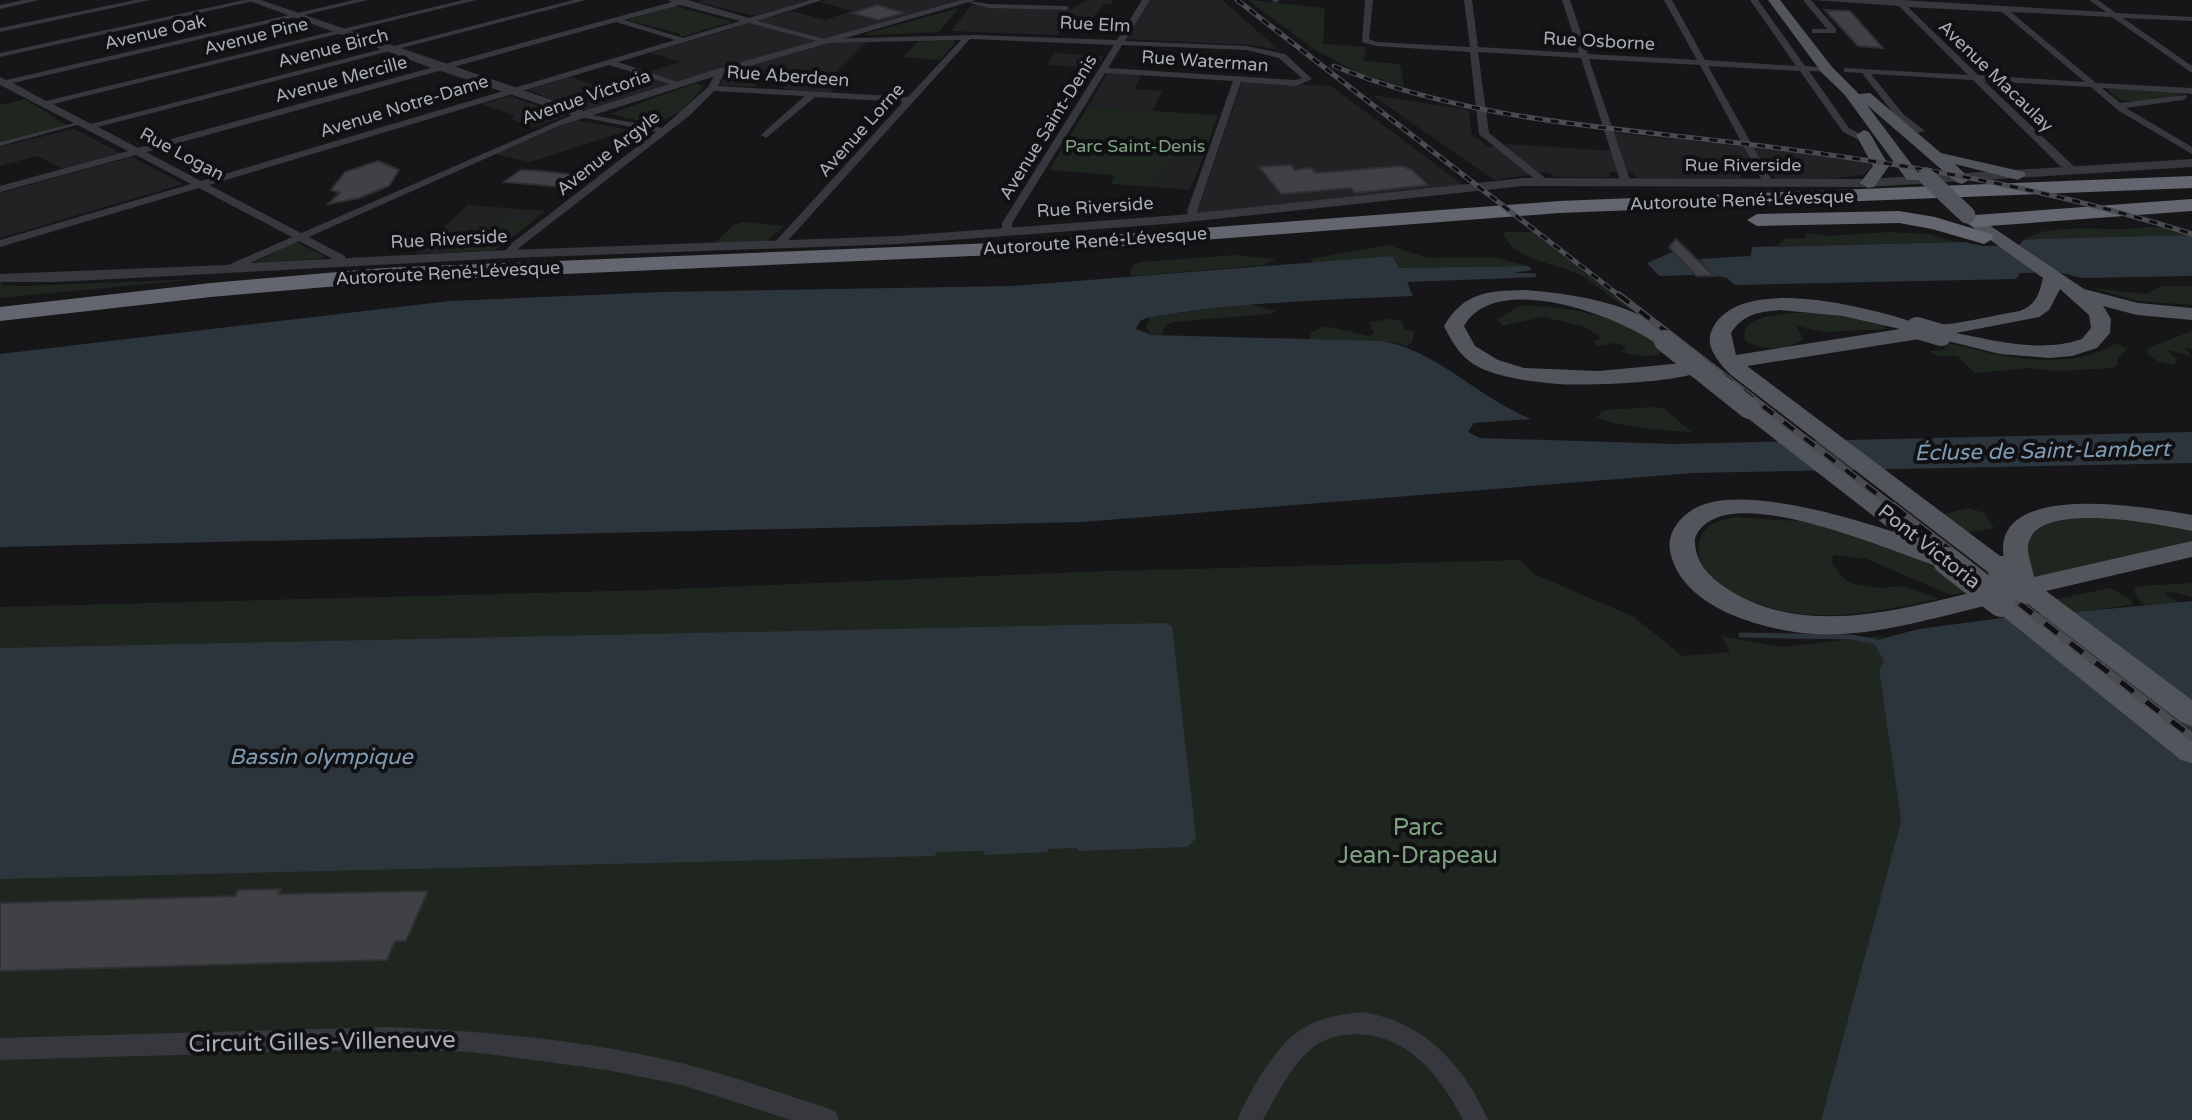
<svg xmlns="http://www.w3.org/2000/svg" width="2192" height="1120" viewBox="0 0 2192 1120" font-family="'Varela Round',sans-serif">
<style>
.built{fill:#222225}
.green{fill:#1e261f}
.water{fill:#2c353c}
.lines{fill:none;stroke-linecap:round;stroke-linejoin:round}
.stream{stroke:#2c353c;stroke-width:5}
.building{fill:#404145;stroke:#303034;stroke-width:2}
.pedestrian{fill:#37383d;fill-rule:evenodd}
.minor{fill:#37383d;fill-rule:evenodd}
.tertiary{fill:#37383d;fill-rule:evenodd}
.primary{fill:#53555c;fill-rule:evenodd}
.motorway{fill:#63666e;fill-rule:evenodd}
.rail-far2-casing{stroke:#4a4c52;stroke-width:5}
.rail-far1-casing{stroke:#4a4c52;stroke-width:7}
.rail-casing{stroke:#4a4c52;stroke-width:8}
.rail-far2{stroke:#111113;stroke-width:3;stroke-dasharray:8;stroke-linecap:butt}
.rail-far1{stroke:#111113;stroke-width:4;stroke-dasharray:13;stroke-linecap:butt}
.rail{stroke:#111113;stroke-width:5;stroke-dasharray:16;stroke-linecap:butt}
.primary-bridge-far2{stroke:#53555c;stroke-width:17}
.primary-bridge-far1{stroke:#53555c;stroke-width:22}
.primary-bridge{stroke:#53555c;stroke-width:28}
.labels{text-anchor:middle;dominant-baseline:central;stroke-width:8;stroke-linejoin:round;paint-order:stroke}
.far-street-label{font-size:18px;fill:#a8adb8;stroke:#111113}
.far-park-label{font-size:18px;fill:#7fa381;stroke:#111113}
.street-label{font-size:20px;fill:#a8adb8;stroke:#111113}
.water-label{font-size:22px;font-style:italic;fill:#7f9bb3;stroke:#111113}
.near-park-label{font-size:24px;fill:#7fa381;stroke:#111113}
.near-street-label{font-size:24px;fill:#a8adb8;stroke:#111113}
</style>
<rect width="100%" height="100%" fill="#161618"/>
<path class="built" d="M701 0H810L754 16 698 2Z
M828 0H961L588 110H578L528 90 570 77 600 87 681 62 651 53 791 11 825 20 852 11 820 2Z
M1087 0H1113L1111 5 1103 4 1088 24H1066L1058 35 951 31 972 4 997 8 1070 10Z
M1150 0H1222L1279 50 1251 45 1125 39Z
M867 42 832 77 847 79 831 93 783 89 800 75 773 72 754 87 719 85 730 71 826 43Z
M1055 53 1102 56H1104L1097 68 1047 65Z
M1107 73 1141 75 1134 89 1162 91 1152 111 1088 107Z
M1242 82 1331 86 1463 185 1196 214Z
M1372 95 1469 110 1472 135 1489 147 1508 144 1612 151 1607 132 1871 160 1873 165 1863 175 1839 178 1779 180 1769 173 1740 172 1742 178H1637L1633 173 1610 172 1609 177H1555L1547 172 1494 180Z
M510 96 566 116 534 127 511 119 515 116 482 104Z
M575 120 630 130 530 162 495 154Z
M74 129 120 153 63 169 37 156 0 166V147Z
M132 157 183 184 0 238V193Z
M1168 157 1202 160 1190 190 1155 187Z
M468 205 546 211 494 250 415 254Z"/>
<path class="green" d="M1248 0 1325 8 1323 44 1366 47 1363 61 1400 64 1404 87 1357 72 1315 50Z
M675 6 730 21 731 22 681 37 680 34 627 20Z
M959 8 939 32 867 35 868 33Z
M952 40 956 42 940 60 902 57 918 42Z
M696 83 704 86C671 127 658 126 610 114Z
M2107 88 2180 93 2182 94C2159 102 2122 110 2107 88Z
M25 99 66 125 0 142V105Z
M1088 107 1218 115 1202 160 1168 158 1155 187 1111 184 1114 175 1049 170Z
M503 219 535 220 495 250 447 253Z
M744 222 784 226 767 241 715 243 733 225Z
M2146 227 2170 228 2190 235 2024 240C2049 221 2113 233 2146 227Z
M1506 232H1532L1633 310C1613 303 1599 284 1580 275 1555 262 1518 263 1503 234Z
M1890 232 1928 234 1957 242 1777 246 1786 238 1805 239 1807 233 1826 236Z
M296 242 325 256 320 259 256 262Z
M1388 245 1428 258 1493 257 1529 266 1399 268 1391 256 1313 263 1310 259Z
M1236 255 1276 259 1264 265 1148 275 1131 276 1129 271 1134 264 1142 262Z
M200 279 0 298V282H3L1 285 23 286Z
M2161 286H2192V305L2138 301 2092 288 2146 294Z
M1249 304 1276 311 1270 314 1173 322 1166 325 1161 335H1152L1146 327 1150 317Z
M1520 306C1554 303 1647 319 1662 352 1654 359 1632 355 1622 352L1626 346 1615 343 1597 346 1593 341 1600 339 1599 335 1582 326 1544 317 1502 326 1498 319Z
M1789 313C1813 312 1870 313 1887 329L1824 332 1797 326 1803 339C1789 351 1760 351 1745 340 1739 318 1773 315 1789 313Z
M1390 319 1402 321 1404 329 1414 332 1412 343 1407 346 1392 342 1310 339 1311 333 1324 326 1370 336 1374 333 1369 322Z
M2192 331V349L2185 348 2192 356 2167 350 2177 360 2174 365 2157 361 2148 354V348Z
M1947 343C1963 345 1979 351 1995 354 2034 362 2082 365 2116 343L2127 349 2119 357 2117 365 2112 368 2058 371 2030 368 1975 373 1957 356H1937L1930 351 1945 350 1944 344Z
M1654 407 1664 409 1692 432C1676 432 1605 425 1596 417L1605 410Z
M1968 508 1984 513 1994 528 1966 533 1938 516Z
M2108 516 2192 528V542L2031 578C2009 519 2066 517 2108 516Z
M1736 517 1812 522 1905 548 1977 590 1950 595 1867 559 1833 555 1832 563 1845 580 1855 584 1880 588 1904 586 1939 599C1889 609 1839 621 1788 612 1758 606 1691 583 1699 543 1702 524 1720 520 1736 517Z
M1519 560 1536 575 1634 617 1682 656 1730 652 1722 636 1781 647 1883 636 1874 642 1884 661 1879 670 1901 821 1821 1120H0V607L649 590 1109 571Z
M2192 583V597L2172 592 2165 593 2178 603 2145 605 2138 599 2134 588 2140 586Z
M2110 588 2130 599 2133 605 2075 612 2069 611 2057 599Z"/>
<path class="water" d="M2192 235V276L2082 278 2058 272 2020 273 2016 279 1735 285 1727 278 1713 275 1699 259 1751 256 1752 247 1964 242 1983 246 2019 245 2024 240 2038 239Z
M1677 250 1695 275 1659 276 1647 263Z
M1392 256 1399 268 1529 266 1532 270 1513 273H1535L1537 277 1407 282 1413 296C1324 300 1235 302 1146 318L1140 321 1136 329 1152 335 1381 341C1433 348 1482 400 1531 419L1474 423 1468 432 1480 438 1674 444 2192 432V463L1693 473 1083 522 0 547V354L450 301 662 292 1012 286Z
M2192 601V1120H1821L1901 821 1879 670 1884 661 1873 641 1919 629 2054 611 2075 612Z
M1165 623 1172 626 1196 838 1188 847 1078 851 1077 848 1048 849 1047 852 984 855V851L936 852 935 856 0 879V648Z"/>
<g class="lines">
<path class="stream" d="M1741 635 1851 637 1873 641"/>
</g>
<path class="building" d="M877 5 884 7 904 13 878 20 852 13Z
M1825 10 1850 11 1883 48 1858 46Z
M378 161 399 170 389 186 359 198 328 204 340 193 331 190 345 172Z
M1291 165 1295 170 1311 168 1316 173 1402 166 1412 170 1428 185 1355 193 1351 188 1281 194 1259 167Z
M521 170 539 171 577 175 562 187 504 182Z
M1676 239 1714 276H1696L1669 247Z
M281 889 279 894 428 891 406 941H395L387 960 0 971V903L235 896 238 890Z"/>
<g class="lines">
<path class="pedestrian" d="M82 121 87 122 0 146V142Z"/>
<path class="minor" d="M24 0H39L0 9V5Z
M135 0H150L0 32V28Z
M244 0H258L0 57V53Z
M354 0H368L13 83 46 101 463 0H476L53 104 91 124 573 0H586L98 127 138 148 672 2 668 0H688L749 18 810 0H822L757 21 824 39 973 35 1117 40 1142 0H1150L1125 41 1246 46 1285 54 1312 79 1296 86 1241 82 1197 211 1200 217 1195 220 1191 219 1187 211 1233 81 1105 73 1012 223V232L1007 235 1002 232V223L1114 45 970 39 782 247 778 248 772 245 774 243 903 102 815 97 766 138 761 135 763 133 805 96 714 91 689 116 520 247 513 256H505L503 254 512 243 656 132 581 117V113L662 128 708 87 718 69 721 68 725 71 718 86 908 97 961 40 824 43 749 23 618 62 680 83V87L609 65 209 185 345 256V265H337L335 260 199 188 0 247V240L191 184 136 155 0 192V186L128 151 0 85V77L6 80ZM680 5 740 21 683 38 624 20ZM616 22 675 40 201 181 146 152ZM1122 45 1246 50 1279 58 1302 78 1295 80 1108 68Z
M960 0 989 4 1066 6 1070 8 1066 10 989 8Z
M1271 0H1279V1L1275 3Z
M1365 0H1373L1369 39 1377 42 1470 47 1464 0H1472L1478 47 1579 53 1562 0H1570L1588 54 1697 60 1664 0H1672L1705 60 1796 66 1750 0H1758L1805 66 1830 68V72L1809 71 1849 128 1873 141 1865 143 1843 132 1800 71 1708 66 1774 184 1765 186 1700 65 1589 59 1631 183 1626 186 1621 183 1581 58 1478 52 1489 133 1550 182 1541 184 1479 134 1470 52 1376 46 1362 42Z
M1803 0H1811L1836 29V33H1812V29H1827Z
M1814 0H1901L2106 12 2089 0H2098L2116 13 2192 17V21L2123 18 2192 66V73L2112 17 2011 12 2096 83 2192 88V94L2102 88 2120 103 2186 95 2187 97 2183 100 2126 108 2192 147V154L2119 111 2091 87 1984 81 2080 172 2071 174 2059 165 1973 80 1871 74 1903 114 1925 131 1917 133 1897 118 1862 73 1844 72V68L1968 75 1899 6ZM1908 7 2002 12 2085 82 1978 75Z
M1363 1012C1424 1022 1464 1065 1488 1120H1463C1440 1074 1402 1028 1346 1035 1333 1036 1322 1040 1312 1048 1290 1067 1276 1096 1263 1120H1237C1249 1093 1276 1044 1302 1029 1321 1017 1342 1014 1363 1012Z
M389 1027C486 1031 586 1040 681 1063 730 1075 779 1093 827 1108L836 1112 839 1120H791L682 1085 607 1070 472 1052 389 1049 0 1060V1038Z"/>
<path class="tertiary" d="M247 0H261L584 111 717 69 961 0H976L725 73 559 126 250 263 509 250 899 236 1178 215 1523 178 1868 179 2192 159V167L1868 187 1523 186 1178 223 899 244 509 258 57 282H0V274L228 265 572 115 429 67Z"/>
<path class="primary" d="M1768 0H1780L1832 67 1859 94 1870 93 1941 153 2024 172 2026 175 2018 180 1955 164 1970 179 1962 184 1956 182 1867 105 1921 177 1919 180H1907L1844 94 1822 73Z
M1864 130 1869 132 1889 166 1874 187 1868 188 1860 183 1873 166 1856 135Z
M1967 210 2084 289 2138 303 2192 308V320L2137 315 2103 306 2111 319 2110 333 2097 348 2072 356 2050 358 2000 354 1932 337 1747 366 2004 559C1989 478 2151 508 2192 515V531C2161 525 2034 498 2028 546 2027 555 2033 569 2034 577L2192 541V557L2046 591 2192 700V726L2181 722 2020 598 2013 599 2192 736V763L2181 760 1989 605C1928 619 1865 640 1802 633 1755 627 1681 606 1670 551 1667 534 1678 519 1692 510 1734 482 1848 517 1894 532L1741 413 1738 408 1741 403H1757L1928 534 1932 539 1928 544 1956 555 1960 561 1956 567 1947 569C1901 557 1722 472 1695 538 1694 561 1708 576 1726 588 1811 644 1921 603 2011 583L2008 577 1993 576 1731 375C1721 365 1705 348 1711 332 1732 278 1839 302 1882 313 1896 316 1915 324 1929 325 1955 326 1993 315 2020 311 2037 304 2039 294 2043 278L1961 219 1958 215 1961 211ZM2060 289 2089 315 2091 328 2082 339C2042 353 1996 341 1956 333L2039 317 2049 310ZM1780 310 1843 316 1900 329 1736 355 1731 333C1743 314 1758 312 1780 310Z
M1524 290C1569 293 1646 304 1675 341L1665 347 1658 345C1619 316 1496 270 1464 326L1475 346 1498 360 1524 368 1599 371 1694 362 1705 368C1693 383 1581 386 1558 384 1534 382 1508 379 1485 370 1463 361 1454 346 1444 326 1464 292 1488 291 1524 290Z"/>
<path class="motorway" d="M2192 176V188L1559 213 1018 254 384 282 211 297 0 321V307L211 283 384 268 1018 242 1559 201Z
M2192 199V211L1975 227 1965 221 1975 215Z
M1899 211 1935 217 1991 234 1994 238 1984 244 1932 229 1899 223 1757 226 1747 220 1757 214Z"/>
<g class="rail-far2-casing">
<path id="rail-far2" d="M1237 0 1621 297
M1334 66C1469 121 1611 127 1754 145 1903 163 2049 188 2192 234"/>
</g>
<g class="rail-far1-casing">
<path id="rail-far1" d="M1619 295 1895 508"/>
</g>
<g class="rail-casing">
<path id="rail" d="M1893 506 2192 737"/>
</g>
<use href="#rail-far2" class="rail-far2"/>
<use href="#rail-far1" class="rail-far1"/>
<use href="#rail" class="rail"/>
<path class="primary-bridge-far2" d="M1926 176 1967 215"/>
<path class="primary-bridge-far1" d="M1917 328 1941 335
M1665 341 1749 408"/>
<path class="primary-bridge" d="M1947 561 2001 603
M2002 570 2027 590"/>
</g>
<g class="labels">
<g class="far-street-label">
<text transform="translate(1095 24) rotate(3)">Rue Elm</text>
<text transform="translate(155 32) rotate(-13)">Avenue Oak</text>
<text transform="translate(256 36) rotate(-14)">Avenue Pine</text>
<text transform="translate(1599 41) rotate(3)">Rue Osborne</text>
<text transform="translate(333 48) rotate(-14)">Avenue Birch</text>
<text transform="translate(1205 61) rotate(4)">Rue Waterman</text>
<text transform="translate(788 76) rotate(4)">Rue Aberdeen</text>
<text transform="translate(1996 76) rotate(44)">Avenue Macaulay</text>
<text transform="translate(341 79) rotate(-15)">Avenue Mercille</text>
<text transform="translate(586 97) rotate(-19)">Avenue Victoria</text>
<text transform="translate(404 106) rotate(-17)">Avenue Notre-Dame</text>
<text transform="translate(1048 127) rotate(-58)">Avenue Saint-Denis</text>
<text transform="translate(861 130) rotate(-48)">Avenue Lorne</text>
<text transform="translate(608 153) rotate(-38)">Avenue Argyle</text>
<text transform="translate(182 154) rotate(28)">Rue Logan</text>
<text x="1743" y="165">Rue Riverside</text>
<text transform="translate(1742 200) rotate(-2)">Autoroute René-Lévesque</text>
<text transform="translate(1095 207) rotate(-4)">Rue Riverside</text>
<text transform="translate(449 239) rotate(-3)">Rue Riverside</text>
<text transform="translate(1095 241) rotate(-4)">Autoroute René-Lévesque</text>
<text transform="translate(448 273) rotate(-3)">Autoroute René-Lévesque</text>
</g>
<g class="far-park-label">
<text x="1135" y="146">Parc Saint-Denis</text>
</g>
<g class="street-label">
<text transform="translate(1929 547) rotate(38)">Pont Victoria</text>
</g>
<g class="water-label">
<text transform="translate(2042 451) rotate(-1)">Écluse de Saint-Lambert</text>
<text x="321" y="757">Bassin olympique</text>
</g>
<g class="near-park-label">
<text x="1418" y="827">Parc<tspan x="1418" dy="28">Jean-Drapeau</tspan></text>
</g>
<g class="near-street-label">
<text transform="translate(322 1042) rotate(-1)">Circuit Gilles-Villeneuve</text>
</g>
</g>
</svg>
